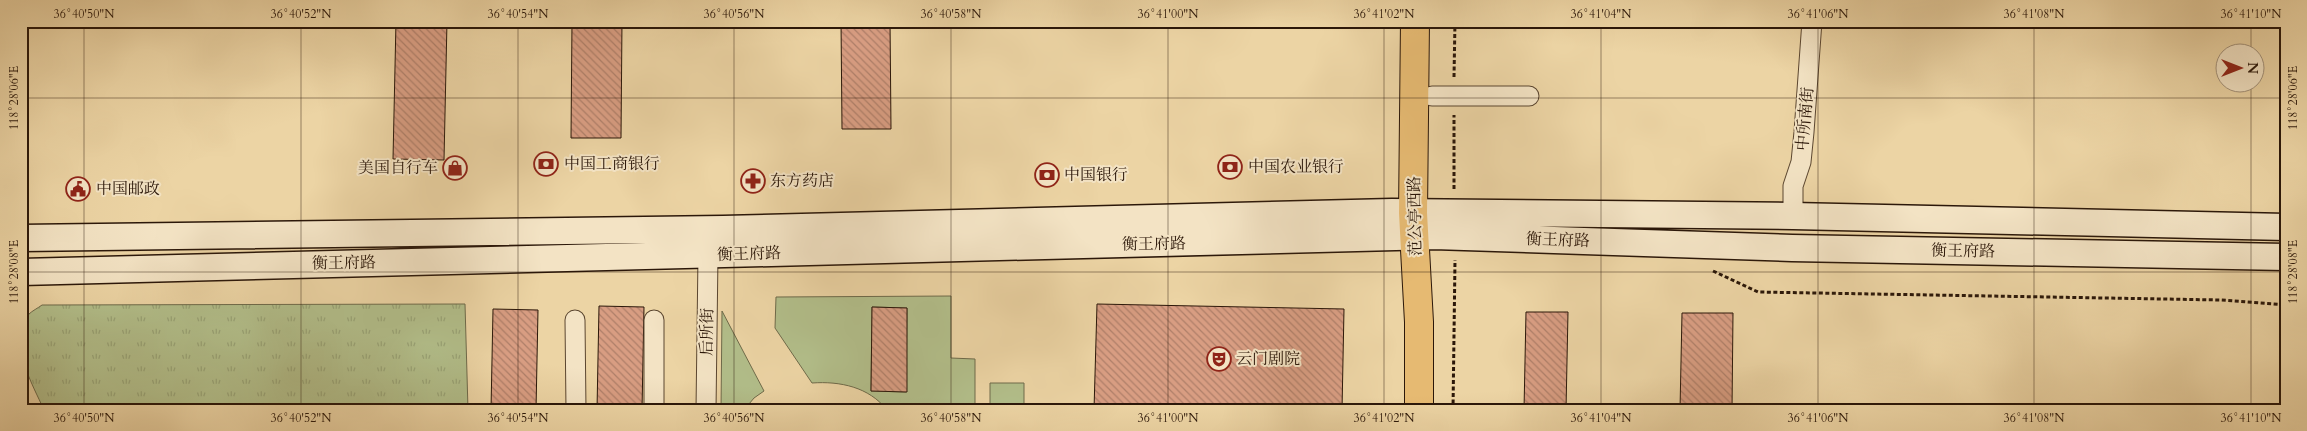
<svg xmlns="http://www.w3.org/2000/svg" width="2307" height="431" viewBox="0 0 2307 431" font-family="Cardo,'Noto Serif SC',serif">
<style>
.green{fill:#b2be8a;stroke:#6e6a4a;fill-rule:evenodd}
.park{fill:url(#park-tufts);stroke:#6e6a4a}
.building{fill:url(#building-back-hatch);stroke:#2b1709}
.lines{fill:none;stroke-linecap:round;stroke-linejoin:round}
.street-casing{stroke:#5b4630;stroke-width:21}
.secondary-casing{stroke:#2b1709;stroke-width:29}
.primary-casing{stroke:#2b1709;stroke-width:30}
.path{stroke:#2b1709;stroke-width:3;stroke-dasharray:4 2.5;stroke-linecap:butt}
.street{stroke:#f3e3c4;stroke-width:19}
.secondary{stroke:#f3e3c4;stroke-width:26}
.primary{stroke:#e6ba72;stroke-width:28}
.ticks{fill:none;stroke:#2b1709;stroke-width:1;stroke-opacity:0.45}
.labels{text-anchor:middle;dominant-baseline:central;stroke-width:4;stroke-linejoin:round;paint-order:stroke}
.street-label{font-size:16px;fill:#2b1709;stroke:#f3e3c4}
.poi-label{font-size:16px;fill:#2b1709;stroke:#f3e3c4;text-anchor:start}
.neatline{fill:none;stroke:#2b1709;stroke-width:2}
.ticks-label{font-size:12px;text-anchor:middle;fill:#2b1709}
</style>
<defs>
<pattern id="park-tufts" width="24" height="20" patternUnits="userSpaceOnUse" patternTransform="scale(1.25)"><rect width="24" height="20" fill="#b2be8a"/><path d="M3 7l-1-3M5 7V3M7 7l1-3M15 17l-1-3M17 17v-4M19 17l1-3" fill="none" stroke="#99a376"/></pattern>
<pattern id="building-back-hatch" width="6" height="6" patternUnits="userSpaceOnUse" patternTransform="scale(1.25)"><rect width="6" height="6" fill="#d89d82"/><path d="M-1 5l2 2M0 0l6 6M5-1l2 2" fill="none" stroke="#af7f69"/></pattern>
</defs>
<rect width="100%" height="100%" fill="#ecd4a4"/>
<filter id="stains"><feTurbulence type="fractalNoise" baseFrequency=".004" numOctaves="4"/><feColorMatrix values="0 0 0 0 .2 0 0 0 0 .09 0 0 0 0 .02 0 0 0 .5 -.17"/></filter>
<radialGradient id="worn" r=".72"><stop offset=".6" stop-color="#630" stop-opacity="0"/><stop offset="1" stop-color="#630" stop-opacity=".3"/></radialGradient>
<path class="green" d="M951 296V358L975 359V410H887C869 387 840 381 812 383L775 328 776 297ZM872 307 907 308 906 392 871 391Z
M722 311 764 391 754 398 744 410H721Z
M990 383H1024V410H990Z"/>
<path class="park" d="M465 304 468 410H44C33 385 6 340 29 314 32 311 38 308 42 305Z"/>
<path class="building" d="M396 21H447L444 160 393 159Z
M572 21H622L621 138H571Z
M841 21H890L891 129H842Z
M1097 304 1344 309 1342 410H1094Z
M599 306 644 307 642 410H597Z
M872 307 907 308V392L871 391Z
M493 309 538 310 536 410H491Z
M1526 312H1568L1566 410H1524Z
M1682 313H1733L1732 410H1680Z"/>
<g class="lines">
<g class="street-casing">
<path id="street" d="M1432 96H1529
M1793 216V186L1801 162 1804 132 1812 21
M575 320 576 410
M654 320V410
M706 410 708 255"/>
</g>
<g class="secondary-casing">
<path id="secondary" d="M21 238 723 229 1392 212 1793 216 2286 227
M21 272 1434 236 1792 248 2286 257"/>
</g>
<g class="primary-casing">
<path id="primary" d="M1415 21 1413 213 1419 322V410"/>
</g>
<path class="path" d="M1454 77 1455 21
M1454 189V115
M1713 271 1758 292 2221 300 2286 305
M1453 410 1455 260"/>
<use href="#street" class="street"/>
<use href="#secondary" class="secondary"/>
<use href="#primary" class="primary"/>
</g>
<path class="ticks" d="M84 21V410M301 21V410M518 21V410M734 21V410M951 21V410M1168 21V410M1384 21V410M1601 21V410M1818 21V410M2034 21V410M2251 21V52M2251 82V410M21 98H2286M21 272H2286"/>
<defs>
<g id="bank-ring" transform="scale(1.25)"><circle r="9.5" fill="#f3e3c4" stroke="#8f2418" stroke-width="1.5"/><path d="M-6-4H6V4H-6ZM0-2.3a2.3 2.3 0 1 0 0 4.6a2.3 2.3 0 1 0 0-4.6Z" fill="#8f2418"/></g>
<g id="shop-ring" transform="scale(1.25)"><circle r="9.5" fill="#f3e3c4" stroke="#8f2418" stroke-width="1.5"/><path d="M-5-2.5h2.3a2.7 3.5 0 0 1 5.4 0H5L5.5 6h-11ZM-1.5-2.5h3a1.5 2.3 0 0 0-3 0Z" fill="#8f2418"/></g>
<g id="pharmacy-ring" transform="scale(1.25)"><circle r="9.5" fill="#f3e3c4" stroke="#8f2418" stroke-width="1.5"/><path d="M-2-6h4v4h4v4h-4v4h-4v-4h-4v-4h4Z" fill="#8f2418"/></g>
<g id="civic-ring" transform="scale(1.25)"><circle r="9.5" fill="#f3e3c4" stroke="#8f2418" stroke-width="1.5"/><path d="M-.6-6.5H3V-4.5H.6V-3L4-1V1h2V6H-6V1h2V-1L-.6-3ZM-1.2 2.5V6h2.4V2.5Z" fill="#8f2418"/></g>
<g id="theatre-ring" transform="scale(1.25)"><circle r="9.5" fill="#f3e3c4" stroke="#8f2418" stroke-width="1.5"/><path d="M-5-5.5Q0-4 5-5.5V0Q5 5 0 6Q-5 5-5 0ZM-3.3-2.5H-1v1.5H-3.3ZM1-2.5H3.3v1.5H1ZM-2.8 1Q0 5.5 2.8 1Z" fill="#8f2418"/></g>
</defs>
<g fill-rule="evenodd">
<use href="#bank-ring" x="546" y="164"/>
<use href="#bank-ring" x="1230" y="167"/>
<use href="#shop-ring" x="455" y="168"/>
<use href="#bank-ring" x="1047" y="175"/>
<use href="#pharmacy-ring" x="753" y="181"/>
<use href="#civic-ring" x="78" y="189"/>
<use href="#theatre-ring" x="1219" y="359"/>
</g>
<g class="labels">
<g class="street-label">
<text transform="translate(1805 119) rotate(-85)">中所南街</text>
<text transform="translate(1415 216) rotate(-91)">范公亭西路</text>
<text transform="translate(1558 240) rotate(2)">衡王府路</text>
<text transform="translate(1154 244) rotate(-1)">衡王府路</text>
<text transform="translate(1963 251) rotate(1)">衡王府路</text>
<text transform="translate(749 254) rotate(-2)">衡王府路</text>
<text transform="translate(344 263) rotate(-1)">衡王府路</text>
<text transform="translate(707 332) rotate(-89)">后所街</text>
</g>
<g class="poi-label">
<text x="564" y="164">中国工商银行</text>
<text x="1248" y="167">中国农业银行</text>
<text x="438" y="168" text-anchor="end">美国自行车</text>
<text x="1064" y="175">中国银行</text>
<text x="770" y="181">东方药店</text>
<text x="96" y="189">中国邮政</text>
<text x="1236" y="359">云门剧院</text>
</g>
</g>
<rect width="2307" height="431" fill="none" stroke="#ecd4a4" stroke-width="55"/>
<g transform="translate(2240 68) rotate(90)"><circle r="24" fill="#f3e3c4" stroke="#a39179"/>
<path d="M0-4L9 19L0 12L-9 19Z" fill="#8f2418"/>
<text y="-8" font-size="14" font-weight="bold" text-anchor="middle" fill="#2b1709">N</text>
</g>
<rect x="28" y="28" width="2252" height="376" class="neatline"/>
<g class="ticks-label">
<text x="84" y="18">36°40'50"N</text>
<text x="301" y="18">36°40'52"N</text>
<text x="518" y="18">36°40'54"N</text>
<text x="734" y="18">36°40'56"N</text>
<text x="951" y="18">36°40'58"N</text>
<text x="1168" y="18">36°41'00"N</text>
<text x="1384" y="18">36°41'02"N</text>
<text x="1601" y="18">36°41'04"N</text>
<text x="1818" y="18">36°41'06"N</text>
<text x="2034" y="18">36°41'08"N</text>
<text x="2251" y="18">36°41'10"N</text>
<text transform="translate(2293 98) rotate(-90)" y="4">118°28'06"E</text>
<text transform="translate(14 98) rotate(-90)" y="4">118°28'06"E</text>
<text transform="translate(2293 272) rotate(-90)" y="4">118°28'08"E</text>
<text transform="translate(14 272) rotate(-90)" y="4">118°28'08"E</text>
<text x="84" y="422">36°40'50"N</text>
<text x="301" y="422">36°40'52"N</text>
<text x="518" y="422">36°40'54"N</text>
<text x="734" y="422">36°40'56"N</text>
<text x="951" y="422">36°40'58"N</text>
<text x="1168" y="422">36°41'00"N</text>
<text x="1384" y="422">36°41'02"N</text>
<text x="1601" y="422">36°41'04"N</text>
<text x="1818" y="422">36°41'06"N</text>
<text x="2034" y="422">36°41'08"N</text>
<text x="2251" y="422">36°41'10"N</text>
</g>
<rect width="100%" height="100%" filter="url(#stains)"/>
<rect width="100%" height="100%" fill="url(#worn)"/>
</svg>
